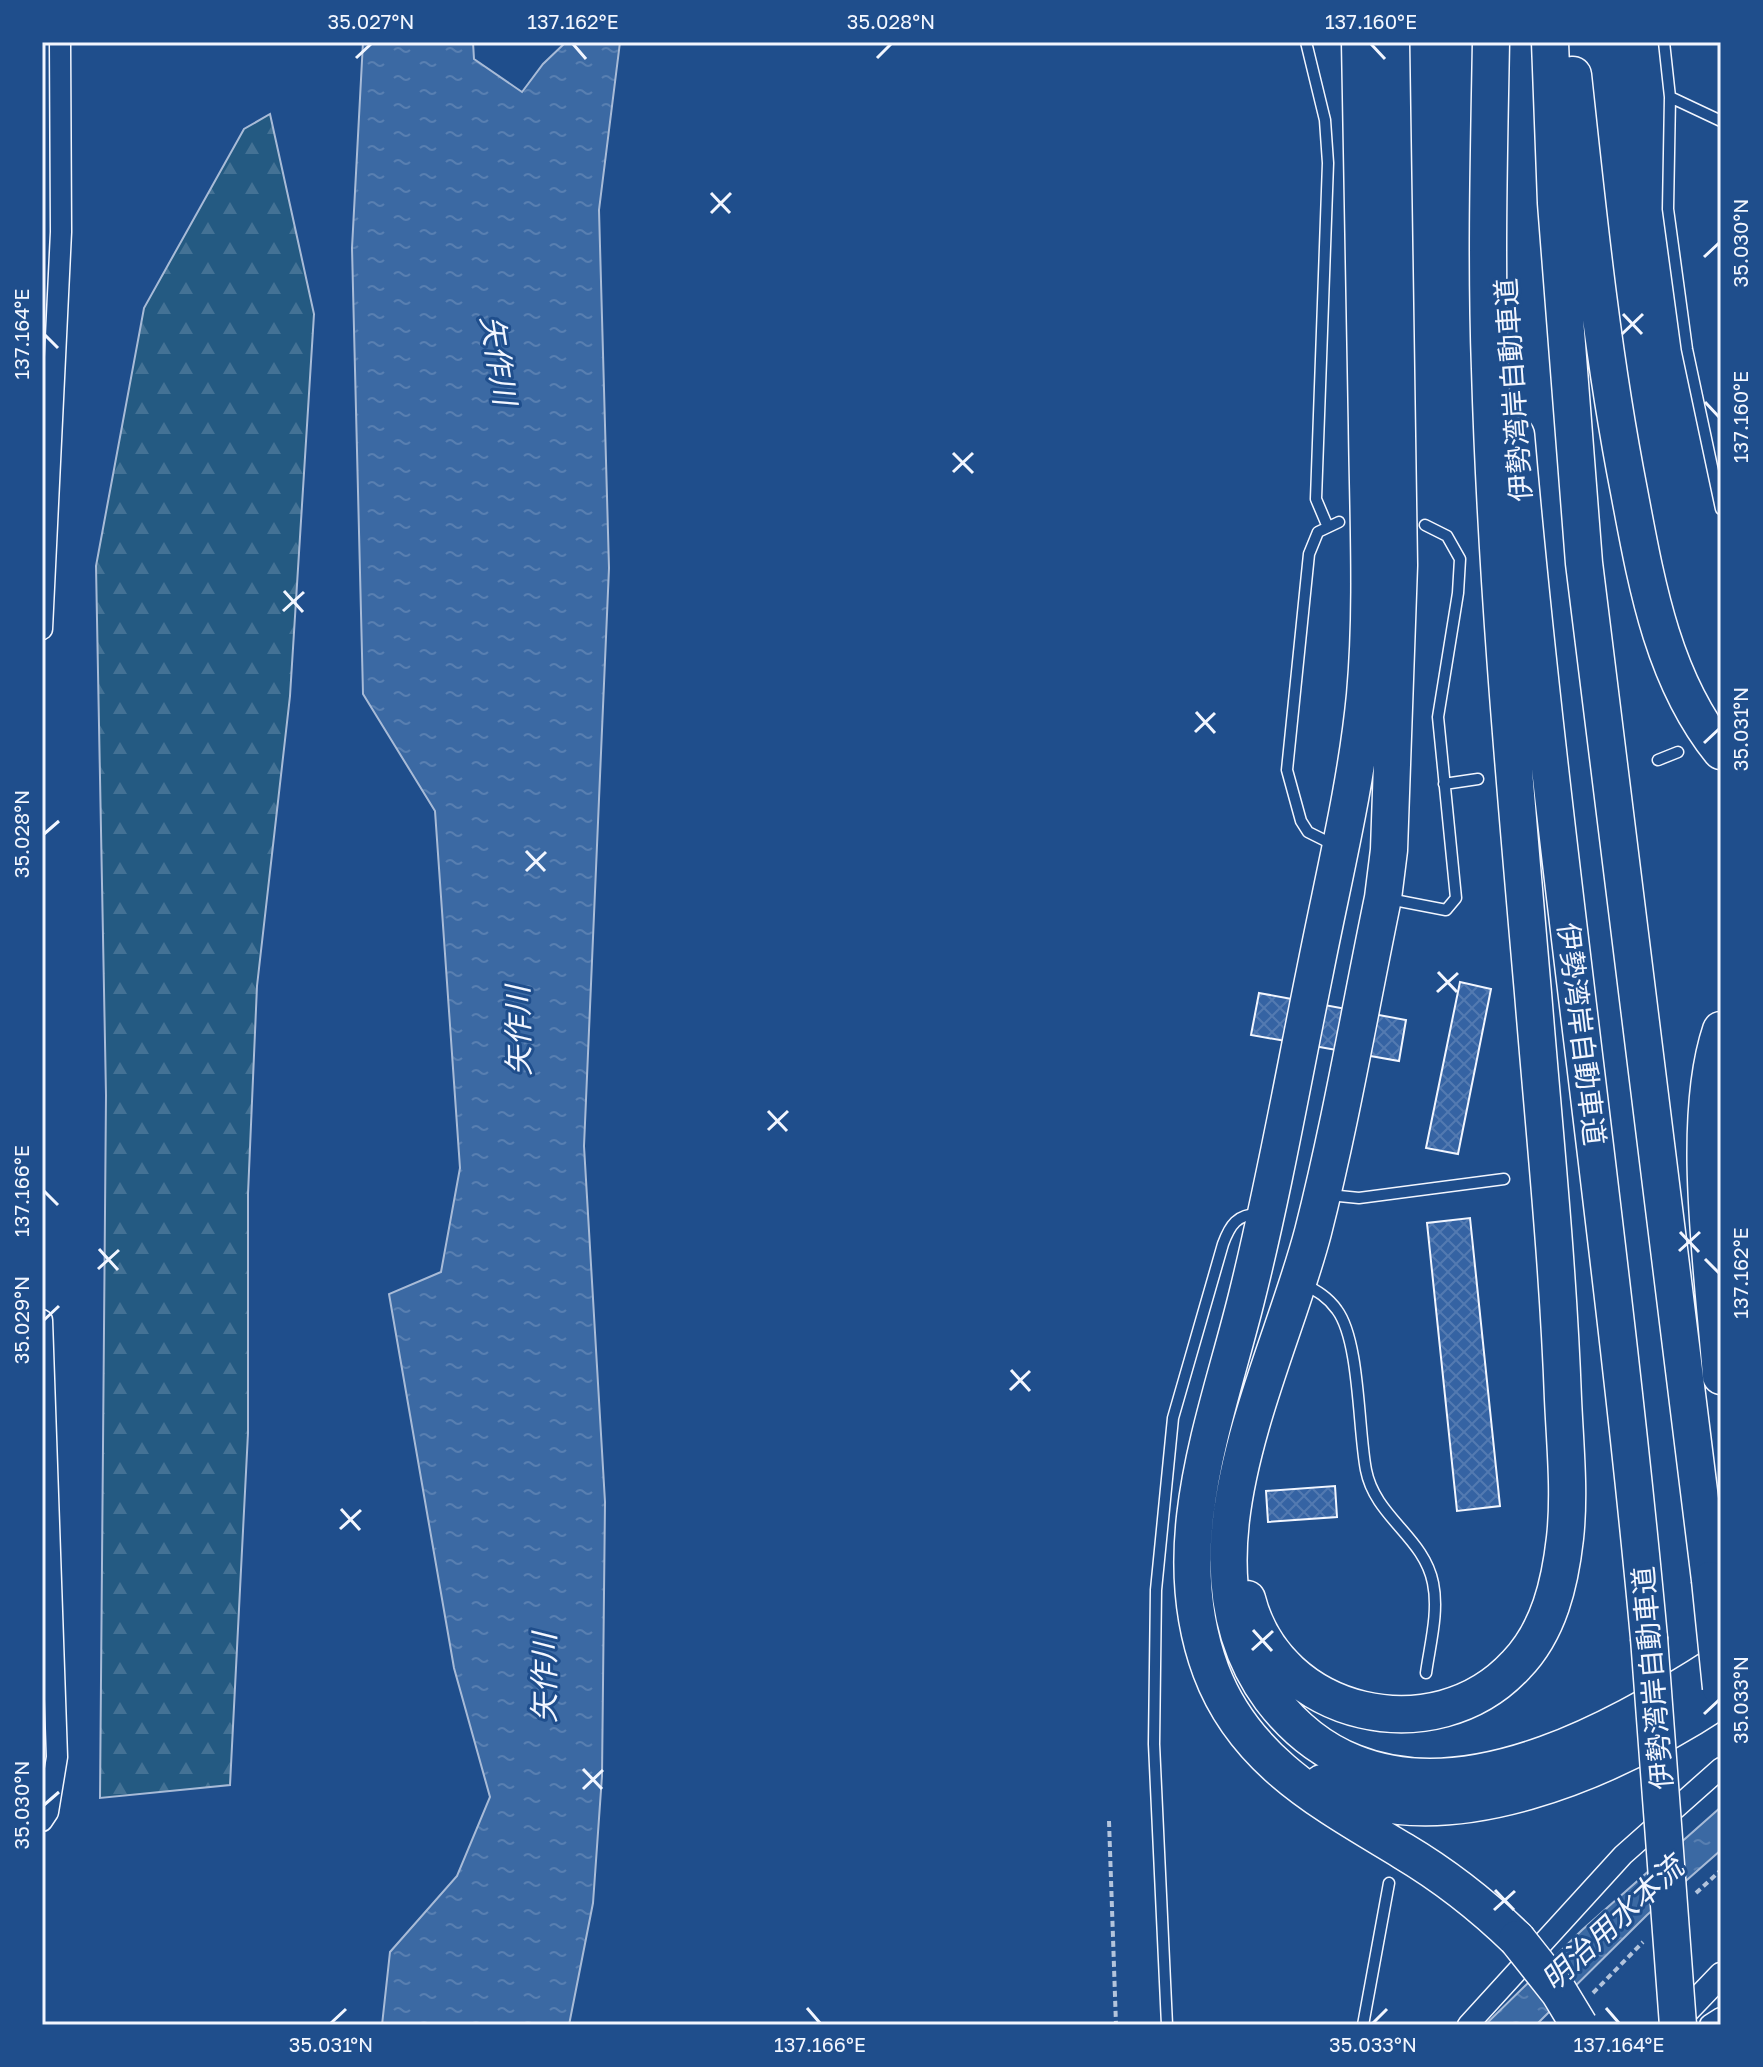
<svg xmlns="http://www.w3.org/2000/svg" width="1763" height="2067" viewBox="0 0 1763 2067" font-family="'Golos Text','Noto Sans JP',sans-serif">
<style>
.forest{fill:url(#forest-firs);stroke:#a8bbd7;stroke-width:2}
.water{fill:url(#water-ripples);stroke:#a8bbd7;stroke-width:2}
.building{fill:url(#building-cross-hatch);stroke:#f2f6ff;stroke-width:2}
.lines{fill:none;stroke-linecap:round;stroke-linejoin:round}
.service-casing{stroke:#f2f6ff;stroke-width:13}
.minor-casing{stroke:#f2f6ff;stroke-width:23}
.tertiary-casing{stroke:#f2f6ff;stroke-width:27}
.motorway-casing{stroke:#f2f6ff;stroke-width:39}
.path{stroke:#b3c4dc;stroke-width:4;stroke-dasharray:6 4;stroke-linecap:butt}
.service{stroke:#1f4e8c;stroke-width:10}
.minor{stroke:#1f4e8c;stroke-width:20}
.tertiary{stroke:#1f4e8c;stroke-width:24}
.motorway{stroke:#1f4e8c;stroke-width:36}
.motorway-bridge-casing{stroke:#f2f6ff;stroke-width:39;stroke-linecap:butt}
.motorway-bridge{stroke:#1f4e8c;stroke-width:36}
.ticks{fill:none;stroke:#f2f6ff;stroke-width:3}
.labels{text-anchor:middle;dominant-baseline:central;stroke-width:6;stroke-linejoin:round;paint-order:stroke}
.street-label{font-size:28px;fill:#f2f6ff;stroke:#1f4e8c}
.water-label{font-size:30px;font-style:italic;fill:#f2f6ff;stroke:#1f4e8c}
.neatline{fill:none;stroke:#f2f6ff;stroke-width:3}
.ticks-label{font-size:20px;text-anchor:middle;fill:#f2f6ff}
</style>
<defs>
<pattern id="forest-firs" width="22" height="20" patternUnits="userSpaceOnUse" patternTransform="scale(2)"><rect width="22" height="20" fill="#245a82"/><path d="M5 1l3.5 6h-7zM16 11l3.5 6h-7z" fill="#447295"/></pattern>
<pattern id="water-ripples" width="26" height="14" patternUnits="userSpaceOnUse" patternTransform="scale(2)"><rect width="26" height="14" fill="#3b69a3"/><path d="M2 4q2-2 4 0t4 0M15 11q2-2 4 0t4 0" fill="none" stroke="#587fb1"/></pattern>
<pattern id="building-cross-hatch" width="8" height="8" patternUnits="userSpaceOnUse" patternTransform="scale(2)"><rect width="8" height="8" fill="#3563a3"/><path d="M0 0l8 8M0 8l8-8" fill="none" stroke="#537ab1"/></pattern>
</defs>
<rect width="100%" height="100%" fill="#1f4e8c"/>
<path class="forest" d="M270 114 314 314 290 696 257 986 248 1194V1433L230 1785 100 1798 106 1095 96 566 144 308 244 129Z"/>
<path class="water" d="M363 42H473L474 59 522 92 543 64 566 42H620L599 210 609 568 584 1146 605 1502 602 1776 593 1903 569 2025H382L390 1952 457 1876 490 1797 454 1668 389 1294 441 1272 460 1168 435 811 363 694 352 248Z
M1721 1807V1850L1647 1915 1536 2025H1485L1582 1930Z"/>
<path class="building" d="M1460 982 1491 989 1458 1154 1426 1148Z
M1259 993 1406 1020 1399 1061 1251 1035Z
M1470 1218 1500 1506 1457 1511 1427 1223Z
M1335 1486 1337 1517 1268 1522 1266 1491Z"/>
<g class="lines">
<g class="service-casing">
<path id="service" d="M1306 42 1325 120 1328 163 1316 499 1327 525
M1664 42 1670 97 1668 209 1687 349 1721 509
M1670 97 1721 121
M1658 760 1678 752
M1444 784 1478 779
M1336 846 1308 832 1301 821 1287 770 1309 554 1318 532 1339 522
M1389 899 1446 910 1456 898 1438 717 1458 593 1460 559 1447 536 1425 525
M1329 1195 1359 1198 1504 1179
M1304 1284C1317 1291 1328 1297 1337 1310 1360 1341 1358 1429 1366 1470 1375 1517 1424 1537 1433 1583 1439 1612 1430 1644 1426 1673
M1167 2025 1154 1744 1156 1590 1173 1418 1223 1244C1230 1225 1237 1214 1259 1214
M1363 2025 1389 1883"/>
</g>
<g class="minor-casing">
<path id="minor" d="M42 629 61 232 60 42
M42 1320 57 1757 48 1812 42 1821
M1468 2025 1623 1855 1721 1768
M1710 2025 1721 2018"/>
</g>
<g class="tertiary-casing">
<path id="tertiary" d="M1673 2025 1721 1975"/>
</g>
<g class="motorway-casing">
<path id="motorway" d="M1360 42C1362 170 1365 298 1367 426 1368 515 1373 606 1365 695 1356 788 1333 879 1315 971 1293 1079 1274 1188 1247 1296 1217 1418 1164 1545 1211 1671 1245 1762 1324 1803 1403 1851 1445 1876 1482 1905 1517 1939
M1391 42 1399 565 1389 850 1383 898C1360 1009 1341 1122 1313 1232 1276 1374 1170 1561 1271 1698 1293 1727 1321 1750 1354 1763 1473 1811 1624 1725 1721 1662
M1550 42 1556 203 1584 563 1710 1580
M1573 75C1588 214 1602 353 1629 491 1646 581 1662 678 1721 751
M1516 435C1551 837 1612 1236 1649 1638
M1721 1030C1690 1122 1714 1276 1721 1376
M1247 1599C1277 1718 1435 1753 1516 1665 1549 1631 1560 1583 1565 1538 1570 1493 1565 1444 1563 1399 1558 1263 1544 1128 1533 993 1515 786 1496 578 1490 369 1486 260 1489 151 1491 42
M1322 1783C1444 1848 1616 1768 1721 1699"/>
</g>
<path class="path" d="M1109 1821 1116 2025
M1696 1893 1721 1870
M1593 1993 1643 1942"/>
<use href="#service" class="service"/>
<use href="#minor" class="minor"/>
<use href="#tertiary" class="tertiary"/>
<use href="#motorway" class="motorway"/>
<g class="motorway-bridge-casing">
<path id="motorway-bridge" d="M1710 1580 1721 1688
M1649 1638 1678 2025
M1517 1939 1559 1992 1579 2025"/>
</g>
<use href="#motorway-bridge" class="motorway-bridge"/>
</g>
<path class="ticks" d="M573 44 586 59M1371 44 1385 59M356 58 371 44M877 58 891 44M711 193 730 213M711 213 731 193M1704 257 1719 243M1623 314 1642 334M44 334 58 348M1622 334 1643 314M1705 402 1719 417M953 453 973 473M953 472 973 453M284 591 303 612M283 611 304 592M1196 712 1215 733M1195 732 1215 713M1704 743 1719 729M44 834 59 821M526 851 545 871M526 871 546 852M1438 972 1457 992M1437 992 1458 973M768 1111 787 1131M768 1130 788 1111M44 1191 58 1205M1680 1232 1699 1252M99 1249 118 1270M1679 1251 1700 1232M1705 1259 1719 1273M98 1269 119 1250M44 1320 59 1306M1011 1370 1030 1391M1010 1390 1030 1371M341 1509 360 1530M340 1529 361 1510M1253 1630 1272 1651M1252 1650 1273 1631M1704 1714 1719 1700M583 1769 602 1789M583 1789 603 1770M44 1805 59 1792M1495 1890 1514 1910M1494 1910 1515 1891M807 2008 820 2023M1606 2008 1619 2023M331 2023 346 2009M1373 2023 1387 2009"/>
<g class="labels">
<g class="street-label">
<text transform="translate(1513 390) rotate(-94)">伊勢湾岸自動車道</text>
<text transform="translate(1582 1034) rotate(83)">伊勢湾岸自動車道</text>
<text transform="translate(1652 1678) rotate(-95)">伊勢湾岸自動車道</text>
</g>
<g class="water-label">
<text transform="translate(499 360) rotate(81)">矢作川</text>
<text transform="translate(518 1031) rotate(-91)">矢作川</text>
<text transform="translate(544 1678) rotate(-90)">矢作川</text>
<text transform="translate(1612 1923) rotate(-43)">明治用水本流</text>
</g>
</g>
<rect width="1763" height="2067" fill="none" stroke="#1f4e8c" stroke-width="88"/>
<rect x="44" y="44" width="1675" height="1979" class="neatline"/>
<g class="ticks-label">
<text x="371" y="29">35.027°N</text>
<text x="573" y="29">137.162°E</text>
<text x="891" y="29">35.028°N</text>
<text x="1371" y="29">137.160°E</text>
<text transform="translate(1741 243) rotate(-90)" y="7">35.030°N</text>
<text transform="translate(22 334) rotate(-90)" y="7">137.164°E</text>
<text transform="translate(1741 417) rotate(-90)" y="7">137.160°E</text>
<text transform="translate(1741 729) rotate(-90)" y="7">35.031°N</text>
<text transform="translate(22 834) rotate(-90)" y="7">35.028°N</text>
<text transform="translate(22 1191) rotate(-90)" y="7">137.166°E</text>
<text transform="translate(1741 1273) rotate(-90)" y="7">137.162°E</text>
<text transform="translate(22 1320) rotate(-90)" y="7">35.029°N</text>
<text transform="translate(1741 1700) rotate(-90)" y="7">35.033°N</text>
<text transform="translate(22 1805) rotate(-90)" y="7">35.030°N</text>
<text x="331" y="2052">35.031°N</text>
<text x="820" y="2052">137.166°E</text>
<text x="1373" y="2052">35.033°N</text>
<text x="1619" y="2052">137.164°E</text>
</g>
</svg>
